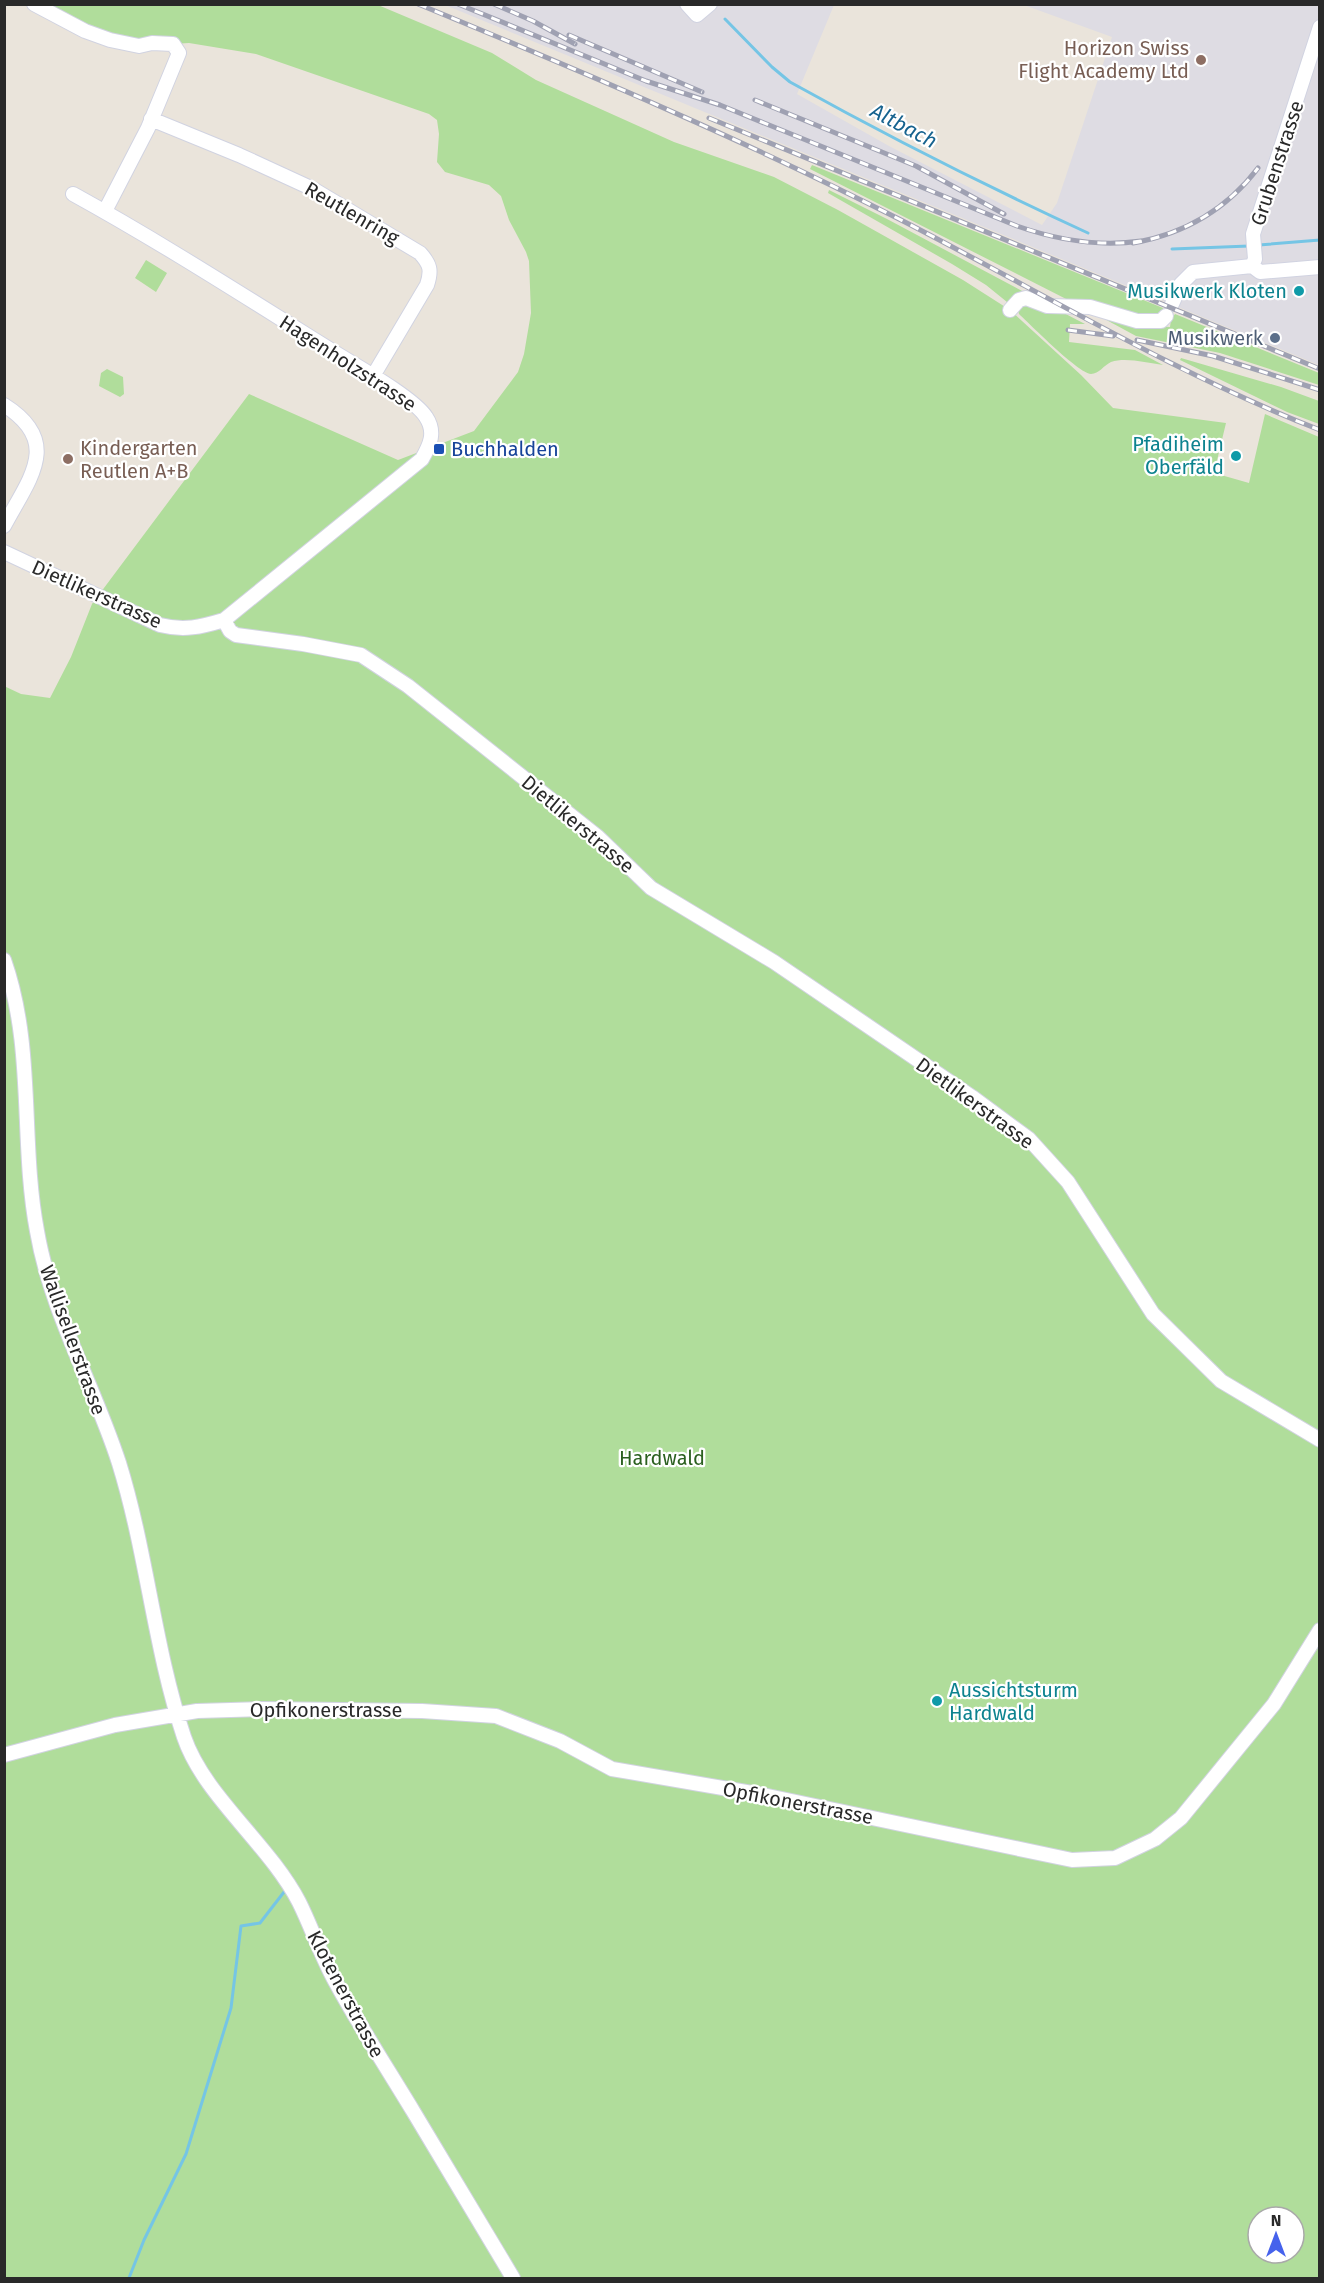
<svg xmlns="http://www.w3.org/2000/svg" width="1324" height="2283" viewBox="0 0 1324 2283" font-family="'Fira Sans',sans-serif">
<style>
.industrial{fill:#dedce3}
.green{fill:#b0dd9b;fill-rule:evenodd}
.lines{fill:none;stroke-linecap:round;stroke-linejoin:round}
.stream{stroke:#75c5e5;stroke-width:3}
.minor-casing{stroke:#d1d3e1;stroke-width:16}
.minor{stroke:#fff;stroke-width:14}
.rail-casing{stroke:#9fa1b2;stroke-width:5}
.rail{stroke:#fff;stroke-width:3;stroke-dasharray:9;stroke-linecap:butt}
.education-dot{fill:#8d6e63;stroke:#fff;stroke-width:2}
.culture-dot{fill:#0f9aa8;stroke:#fff;stroke-width:2}
.service-dot{fill:#5c6f8a;stroke:#fff;stroke-width:2}
.transit-dot{fill:#1a4fb4;stroke:#fff;stroke-width:2}
.labels{text-anchor:middle;dominant-baseline:central;stroke-width:4.5;stroke-linejoin:round;paint-order:stroke}
.education-label{font-size:20px;fill:#785e54;stroke:#fff;text-anchor:end}
.street-label{font-size:20px;fill:#292929;stroke:#fff}
.culture-label{font-size:20px;fill:#0d838f;stroke:#fff;text-anchor:end}
.service-label{font-size:20px;fill:#4e5e75;stroke:#fff;text-anchor:end}
.transit-label{font-size:20px;fill:#164399;stroke:#fff;text-anchor:start}
.park-label{font-size:20px;fill:#2b601f;stroke:#fff}
.water-label{font-size:21px;font-style:italic;fill:#17638f;stroke:#fff}
</style>
<rect width="100%" height="100%" fill="#eae4db"/>
<path class="industrial" d="M445 5H834L797 94 889 146 1042 225 1057 203 1112 37 1024 5H1319V365Z"/>
<path class="green" d="M34 5H378L492 53 536 80 674 142 774 177 838 210 963 280 1010 310 1081 375 1113 408 1226 423 1214 473 1249 483 1265 414 1319 437V2278H5L4 686 21 694 50 698 71 657 92 604 249 394 398 460 474 431 518 372 524 354 531 313 529 261 526 252 509 220 501 196 489 185 445 172 437 162 439 134 437 120 429 114 256 54 189 43 139 46ZM1258 2217H1294V2253H1258Z
M812 165 1163 308 1162 314 1142 319 1076 304 810 169Z
M829 190 887 219 1026 293 1007 302 986 285 952 264 828 193Z
M146 260 167 273 156 292 135 278Z
M1020 303 1058 310 1085 324H1070L1069 342 1135 350 1163 365C1147 363 1126 357 1111 362 1104 365 1099 374 1091 374 1078 373 1031 325 1019 314L1018 310Z
M1088 310 1136 325 1170 327 1171 320 1175 314 1319 373V385L1220 353 1136 336Z
M1181 358 1281 387 1319 401V424L1287 412 1180 360Z
M107 369 123 377 124 394 120 397 99 386 101 373Z"/>
<g class="lines">
<path class="stream" d="M725 19 772 67 790 82C887 136 986 186 1088 233
M1259 245 1320 240
M1172 249 1249 246
M129 2278 144 2240 186 2154 231 2008 241 1926 260 1923 284 1892"/>
<g class="minor-casing">
<path id="minor" d="M34 4 85 31 110 40 139 46 152 43 173 44 179 53 148 128 105 211
M687 4 697 15 710 4
M151 119 239 155 313 189 420 253C430 264 432 270 427 285L373 376
M1252 266 1255 259 1253 234 1320 27
M1252 266 1260 272 1320 267
M1172 304 1181 284 1193 272 1252 266
M1010 310 1019 300 1026 298 1047 306 1090 307 1137 321H1161L1166 316
M4 405C63 442 29 479 4 526
M4 552 160 625C184 631 201 627 224 620L422 459C430 445 436 432 426 417 414 398 355 365 334 352 247 298 162 243 73 194
M224 620 230 631 236 635 303 644 361 655 408 686 598 837 651 888 774 962 972 1097 1029 1139 1068 1182 1153 1314 1221 1381 1320 1440
M4 960C35 1048 20 1141 37 1231 51 1313 94 1385 119 1463 147 1553 154 1647 184 1737 204 1796 269 1844 299 1902 312 1928 321 1956 335 1981 359 2025 387 2068 413 2111 447 2167 480 2223 513 2278
M4 1755 115 1725 197 1711 261 1709 422 1711 496 1716 560 1741 612 1769 758 1794 1072 1860 1115 1858 1155 1839 1181 1818 1274 1704 1320 1630"/>
</g>
<use href="#minor" class="minor"/>
<g class="rail-casing">
<path id="rail" d="M418 4C581 71 742 139 899 219 1038 290 1173 373 1320 430
M458 4 646 81 720 105 1017 226C1057 240 1099 247 1141 241
M494 4 533 21 575 44
M569 35 702 92
M755 100 916 166 1004 214
M709 118 1320 369
M1133 243C1184 234 1227 209 1258 168
M1068 330 1113 336
M1137 340 1213 356 1320 390"/>
</g>
<use href="#rail" class="rail"/>
</g>
<g class="education-dot">
<circle cx="1201" cy="60" r="6"/>
<circle cx="68" cy="459" r="6"/>
</g>
<g class="culture-dot">
<circle cx="1299" cy="291" r="6"/>
<circle cx="1236" cy="456" r="6"/>
<circle cx="937" cy="1701" r="6"/>
</g>
<circle class="service-dot" cx="1275" cy="338" r="6"/>
<rect class="transit-dot" x="433" y="443" width="12" height="12" rx="3"/>
<g class="labels">
<g class="education-label">
<text x="1189" y="48">Horizon Swiss<tspan x="1189" dy="23">Flight Academy Ltd</tspan></text>
<text x="80" y="448" text-anchor="start">Kindergarten<tspan x="80" dy="23">Reutlen A+B</tspan></text>
</g>
<g class="street-label">
<text transform="translate(1277 163) rotate(-72)">Grubenstrasse</text>
<text transform="translate(352 213) rotate(30)">Reutlenring</text>
<text transform="translate(348 363) rotate(33)">Hagenholzstrasse</text>
<text transform="translate(97 594) rotate(24)">Dietlikerstrasse</text>
<text transform="translate(578 824) rotate(40)">Dietlikerstrasse</text>
<text transform="translate(975 1103) rotate(36)">Dietlikerstrasse</text>
<text transform="translate(73 1340) rotate(70)">Wallisellerstrasse</text>
<text x="326" y="1710">Opfikonerstrasse</text>
<text transform="translate(798 1803) rotate(11)">Opfikonerstrasse</text>
<text transform="translate(346 1994) rotate(62)">Klotenerstrasse</text>
</g>
<g class="culture-label">
<text x="1287" y="291">Musikwerk Kloten</text>
<text x="1224" y="444">Pfadiheim<tspan x="1224" dy="23">Oberfäld</tspan></text>
<text x="949" y="1690" text-anchor="start">Aussichtsturm<tspan x="949" dy="23">Hardwald</tspan></text>
</g>
<g class="service-label">
<text x="1263" y="338">Musikwerk</text>
</g>
<g class="transit-label">
<text x="451" y="449">Buchhalden</text>
</g>
<g class="park-label">
<text x="662" y="1458">Hardwald</text>
</g>
<g class="water-label">
<text transform="translate(904 126) rotate(28)">Altbach</text>
</g>
</g>
<rect width="1324" height="2283" fill="none" stroke="#292929" stroke-width="12"/>
<g transform="translate(1276 2235)"><circle r="28" fill="#ffffff" stroke="#a9a9a9" stroke-width="1.5"/>
<path d="M0-4.5L10 22L0 15L-10 22Z" fill="#4662ec"/>
<text y="-9" font-size="16" font-weight="bold" text-anchor="middle" fill="#292929">N</text>
</g>
</svg>
